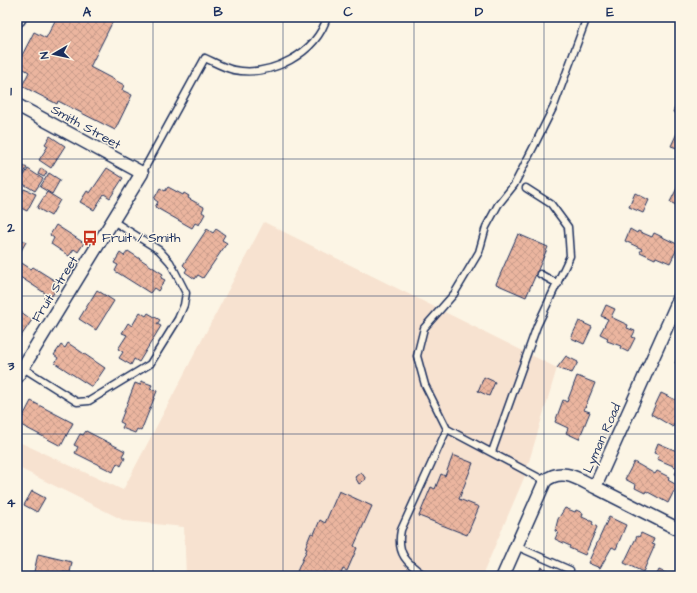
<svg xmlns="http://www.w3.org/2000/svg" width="697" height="593" viewBox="0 0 697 593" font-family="'Architects Daughter',sans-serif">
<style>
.built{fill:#f7e2d0}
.building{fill:url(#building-cross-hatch);stroke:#1b2f5e}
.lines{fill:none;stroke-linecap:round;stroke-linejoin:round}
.lane-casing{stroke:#1b2f5e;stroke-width:9}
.street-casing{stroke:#1b2f5e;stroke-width:15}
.secondary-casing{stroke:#1b2f5e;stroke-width:20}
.lane{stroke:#fcf5e5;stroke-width:6}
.street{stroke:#fcf5e5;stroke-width:12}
.secondary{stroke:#fcf5e5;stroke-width:17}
.grid{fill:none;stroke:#1b2f5e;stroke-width:1;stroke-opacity:0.55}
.labels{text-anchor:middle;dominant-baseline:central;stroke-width:3;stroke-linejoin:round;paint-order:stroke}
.street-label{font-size:13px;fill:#1b2f5e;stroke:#fcf5e5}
.poi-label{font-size:13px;fill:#1b2f5e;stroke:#fcf5e5;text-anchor:start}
.neatline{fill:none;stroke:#1b2f5e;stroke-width:1.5}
.grid-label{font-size:13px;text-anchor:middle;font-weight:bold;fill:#1b2f5e}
</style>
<defs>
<pattern id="building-cross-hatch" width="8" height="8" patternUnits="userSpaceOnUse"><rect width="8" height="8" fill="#ebb59f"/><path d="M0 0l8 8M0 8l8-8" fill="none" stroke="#c99c8b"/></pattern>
</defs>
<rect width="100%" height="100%" fill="#fcf5e5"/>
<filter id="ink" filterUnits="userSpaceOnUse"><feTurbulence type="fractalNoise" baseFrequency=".025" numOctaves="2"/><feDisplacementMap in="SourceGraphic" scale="8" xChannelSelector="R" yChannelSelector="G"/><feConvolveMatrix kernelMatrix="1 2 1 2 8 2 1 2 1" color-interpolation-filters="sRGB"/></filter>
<g filter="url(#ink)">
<path class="built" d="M264 222 557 368 524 478 482 576H186L184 527 125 521 17 467V441L123 490Z"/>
<path class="building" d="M57 17H115L90 67 124 85 122 90 132 95 115 130 58 101 57 104 22 86 29 72 17 65 34 32 46 38Z
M680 96V115L673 112Z
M677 133 680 134V149L671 146Z
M50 136 65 146 51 168 39 160 48 146 45 144Z
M20 164 27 168 18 183 17 166 19 167Z
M41 168 47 172 44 177 38 174Z
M107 168 123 178 110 198 104 194 94 210 80 202 87 191 90 193Z
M28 169 43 179 35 191 20 182Z
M49 173 60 180 52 194 40 187Z
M679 184 680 185V207L670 202Z
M168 187 183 195 184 193 189 196 188 198 204 207 202 212 205 214 199 225 195 223 192 228 155 207 158 202 154 199 160 188 165 191Z
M24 189 36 194 27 211 17 206V201Z
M47 192 60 200 51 216 37 208Z
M635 193 649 200 643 213 629 207Z
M56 225 84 243 78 252 74 249 69 256 51 244 54 238 50 235Z
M207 229 213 233 216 229 225 235 222 240 227 243 203 278 198 275 195 279 185 272 187 269 183 265Z
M630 229 637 233 638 231 652 237 654 233 679 245 670 263 656 257 655 259 640 252 642 249 625 241Z
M518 234 548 247 526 297 496 284Z
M17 237 26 242 18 256 17 255Z
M128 251 163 274 161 278 165 280 158 291 154 288 150 293 115 271 118 265 114 263 120 253 124 256Z
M17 260 31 269 33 267 60 284 51 297 17 275Z
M97 290 114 301 96 330 79 319Z
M606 305 615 309 611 317 628 325 627 328 635 331 632 337 635 338 628 352 620 348 621 346 607 341 608 338 600 334 608 319 601 316Z
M17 309 32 320 19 339 17 337Z
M140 312 146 316 148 313 160 320 157 324 161 326 139 362 134 359 131 365 119 358 123 352 118 349 127 335 122 333 128 323 132 326Z
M579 321 592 327 584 344 571 338Z
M68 343 105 368 92 387 55 363 58 358 54 355 61 345 65 348Z
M680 352V369L676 367 677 364 675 363Z
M566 356 578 362 572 373 557 368Z
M577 376 595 383 584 410 590 412 579 439 566 433 568 428 555 422 563 400 567 402Z
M484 377 495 382 489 396 478 391Z
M141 381 152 385 150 389 157 391 141 431 137 429 135 433 122 428 124 424 120 422 135 383 140 385Z
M661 393 678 401 676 406 680 408V427L674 424 673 427 651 414Z
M31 401 73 423 61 446 19 424Z
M86 431 125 451 122 456 125 458 121 466 117 463 113 472 75 453 78 447 74 445 80 434 83 435Z
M658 443 679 452 680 476 675 474 678 468 657 459 659 455 654 453Z
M453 455 473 463 459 499 479 507 467 535 419 516 431 487 435 489 441 474 445 476Z
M634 462 655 474 657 471 669 477 668 480 680 487 679 493 674 491 668 503 646 491 645 493 635 488 636 485 625 479Z
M361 472 366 479 359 484 355 477Z
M32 491 45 498 37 512 24 505Z
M339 491 372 506 354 546 357 548 347 571 343 569 340 576H295L307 549 305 548 311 533 314 534 320 520 325 523Z
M565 508 575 512 576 510 583 513 582 517 593 522 592 524 597 527 585 555 569 548 570 546 555 539 558 532 555 531 558 519Z
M609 517 626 525 616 549 612 547 600 568 588 563Z
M641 533 654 539 652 544 655 545 643 572 624 563 637 536 639 537Z
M38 554 72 562 70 573 63 572 62 576H33Z
M541 567 550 571 548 576H528L530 571 538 574Z
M659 570 672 576H656Z"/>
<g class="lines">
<g class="lane-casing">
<path id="lane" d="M142 173 205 58C214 62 224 68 234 70 271 77 316 54 327 17
M540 274 558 284
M23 368 77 402 89 401 150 364 178 319 184 305 186 293 170 262 159 250 113 221
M492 452 537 326 570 256 568 227 551 204 526 188
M545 481 447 429 425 385 417 356 424 328 454 294 479 252 486 227 498 205 514 185 534 146 554 106 587 17
M516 546 570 570
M425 576C407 563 396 554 401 530L447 429"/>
</g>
<g class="street-casing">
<path id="street" d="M17 105 142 173 17 377
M595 487 680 530
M503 576 545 481C562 467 578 479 595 487L680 297"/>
</g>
<g class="secondary-casing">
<path id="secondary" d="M17 18V17"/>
</g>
<use href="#lane" class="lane"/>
<use href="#street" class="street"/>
<use href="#secondary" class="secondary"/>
</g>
</g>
<path class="grid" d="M153 17V576M283 17V576M414 17V576M544 17V576M17 159H680M17 296H680M17 434H680"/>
<defs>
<g id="bus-bare" transform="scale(1.2)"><path d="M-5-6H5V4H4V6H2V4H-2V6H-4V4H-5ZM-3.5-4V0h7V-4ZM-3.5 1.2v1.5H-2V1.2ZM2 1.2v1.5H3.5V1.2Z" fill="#c8321e" stroke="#fcf5e5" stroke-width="2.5" paint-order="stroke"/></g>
</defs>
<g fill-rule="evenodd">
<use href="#bus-bare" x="90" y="238"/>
</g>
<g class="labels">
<g class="street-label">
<text transform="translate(86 127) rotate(29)">Smith Street</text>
<text transform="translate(55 289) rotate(-58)">Fruit Street</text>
<text transform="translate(602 438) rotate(-66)">Lyman Road</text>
</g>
<g class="poi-label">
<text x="102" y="238">Fruit / Smith</text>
</g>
</g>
<rect width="697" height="593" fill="none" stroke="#fcf5e5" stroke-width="44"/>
<g transform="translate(54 54) rotate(261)" stroke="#fcf5e5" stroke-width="3" paint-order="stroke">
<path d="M0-3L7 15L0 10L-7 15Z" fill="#1b2f5e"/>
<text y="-6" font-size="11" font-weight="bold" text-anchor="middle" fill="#1b2f5e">N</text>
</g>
<rect x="22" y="22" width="653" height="549" class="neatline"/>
<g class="grid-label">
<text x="87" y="16">A</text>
<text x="218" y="16">B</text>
<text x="348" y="16">C</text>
<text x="479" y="16">D</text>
<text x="610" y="16">E</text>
<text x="11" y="95">1</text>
<text x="11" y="232">2</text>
<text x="11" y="370">3</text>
<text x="11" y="507">4</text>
</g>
</svg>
